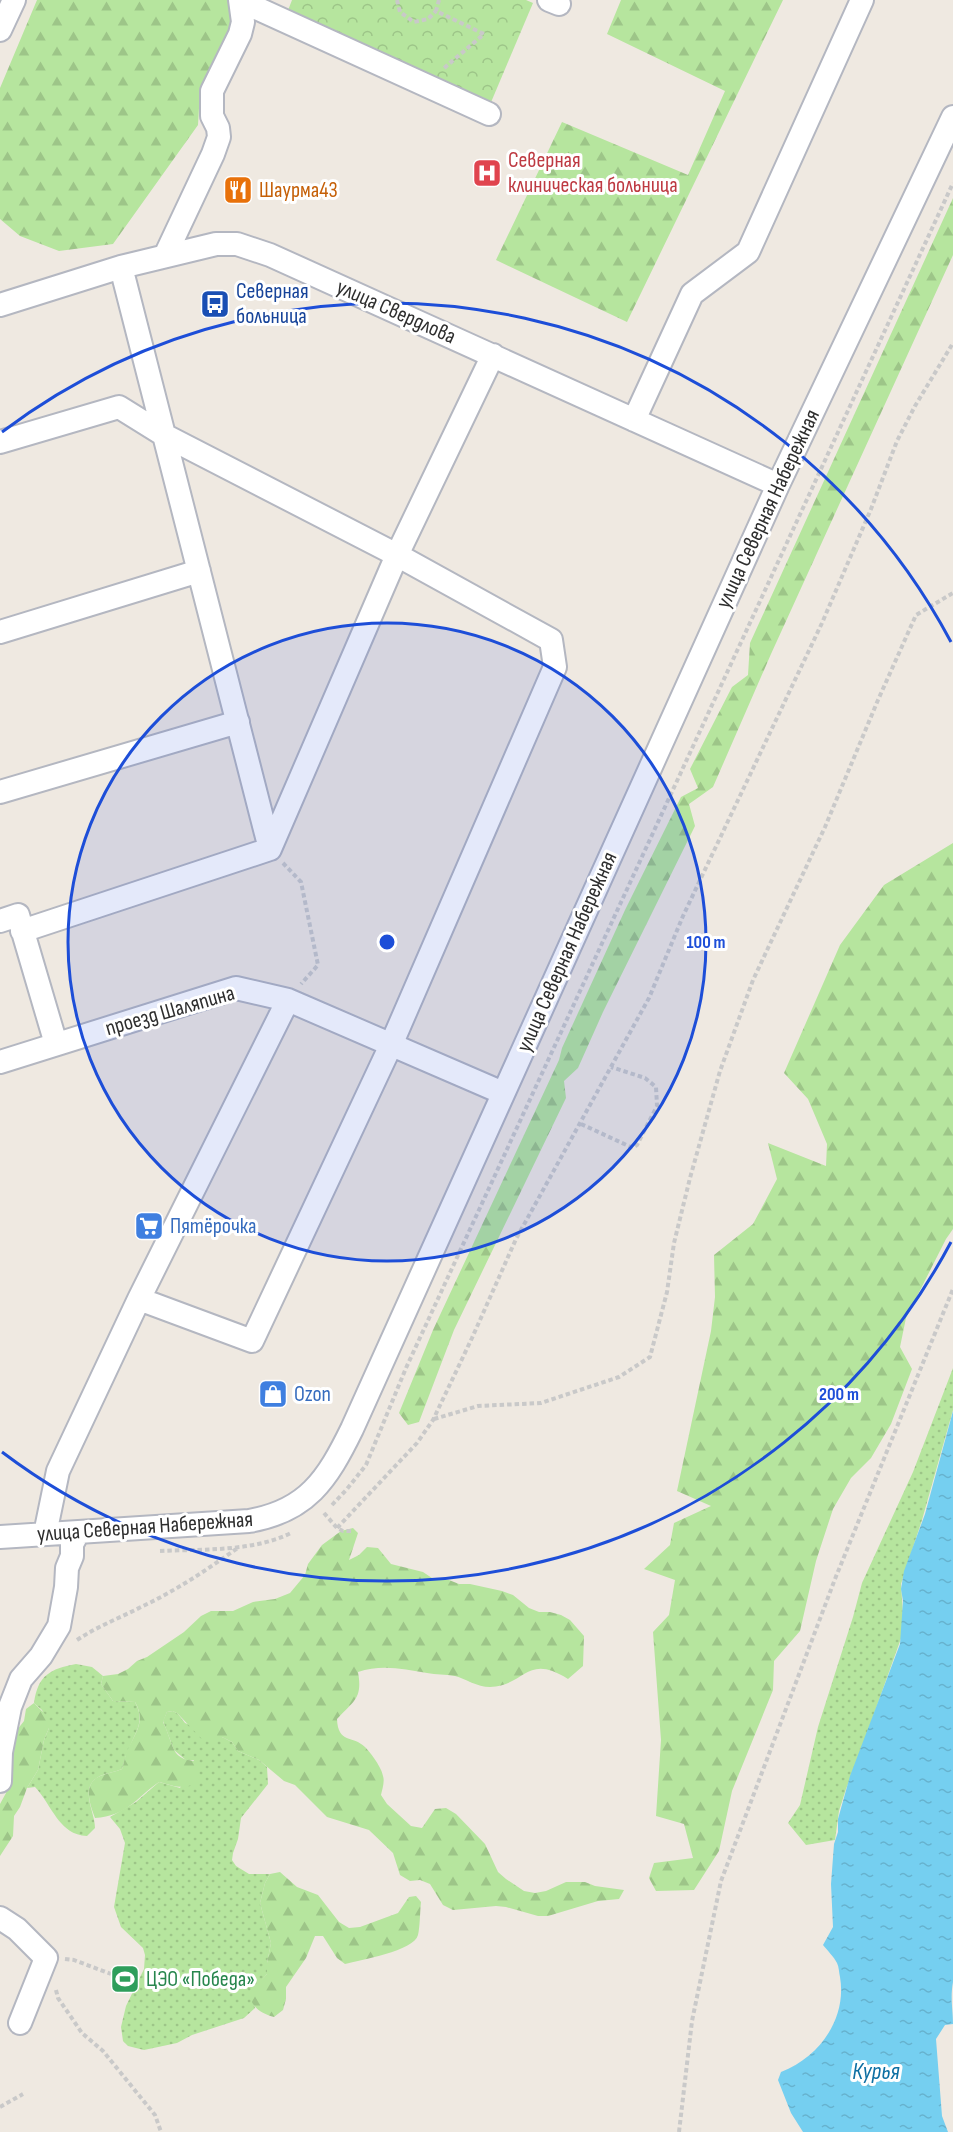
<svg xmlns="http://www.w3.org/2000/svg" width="953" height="2132" viewBox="0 0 953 2132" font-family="'Sofia Sans Condensed',sans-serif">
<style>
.grass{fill:url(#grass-dots)}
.forest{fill:url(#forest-firs)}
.park{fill:url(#park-crowns)}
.water{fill:url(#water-ripples)}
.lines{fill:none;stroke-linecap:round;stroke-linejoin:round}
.minor-casing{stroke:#b4b7c1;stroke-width:26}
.path{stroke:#c9c9c9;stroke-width:4;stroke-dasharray:4.5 3;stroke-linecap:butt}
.minor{stroke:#fff;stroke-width:22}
.ring{fill:none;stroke:#1d4ed8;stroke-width:3}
.labels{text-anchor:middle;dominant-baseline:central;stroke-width:6;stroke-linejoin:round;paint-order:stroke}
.health-label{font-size:22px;fill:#be3a42;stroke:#fff;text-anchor:start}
.food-label{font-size:22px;fill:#c56008;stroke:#fff;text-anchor:start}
.transit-label{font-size:22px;fill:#164399;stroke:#fff;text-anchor:start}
.street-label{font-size:22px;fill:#2e2e2e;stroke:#fff}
.shop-label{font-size:22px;fill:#366cbe;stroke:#fff;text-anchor:start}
.leisure-label{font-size:22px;fill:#27864d;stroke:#fff;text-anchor:start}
.water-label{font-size:24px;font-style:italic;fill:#0d6fa3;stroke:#fff}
.centre{fill:#1d4ed8;stroke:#fff;stroke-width:3}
.ring-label{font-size:18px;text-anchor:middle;font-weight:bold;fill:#1d4ed8;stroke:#fff;stroke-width:6;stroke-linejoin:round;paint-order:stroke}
</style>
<defs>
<pattern id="grass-dots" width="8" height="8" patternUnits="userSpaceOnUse" patternTransform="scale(1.5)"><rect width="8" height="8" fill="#b6e59e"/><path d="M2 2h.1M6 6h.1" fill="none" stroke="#9dc588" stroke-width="1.8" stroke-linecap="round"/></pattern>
<pattern id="forest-firs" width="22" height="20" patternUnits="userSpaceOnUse" patternTransform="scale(1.5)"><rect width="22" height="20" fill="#b6e59e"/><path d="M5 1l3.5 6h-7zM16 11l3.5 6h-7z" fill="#9dc588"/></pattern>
<pattern id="park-crowns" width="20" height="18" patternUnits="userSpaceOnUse" patternTransform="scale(1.5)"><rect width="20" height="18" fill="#b6e59e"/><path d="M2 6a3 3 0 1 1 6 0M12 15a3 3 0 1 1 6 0" fill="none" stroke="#9dc588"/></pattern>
<pattern id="water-ripples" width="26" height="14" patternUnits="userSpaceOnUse" patternTransform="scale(1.5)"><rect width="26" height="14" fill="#75cff0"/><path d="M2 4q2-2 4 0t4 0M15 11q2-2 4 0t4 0" fill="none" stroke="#66b2ce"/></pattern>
</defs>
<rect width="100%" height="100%" fill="#efe9e1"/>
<path class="grass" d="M953 1368V1410L922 1520 901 1584 904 1630 864 1742 846 1789 839 1811 835 1840 806 1845 788 1823 800 1805 818 1727 853 1617 862 1583 913 1472Z
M76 1664 92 1667 103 1676 101 1684 113 1701 135 1702C146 1722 135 1732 128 1751 125 1756 124 1763 122 1769 115 1772 107 1773 100 1776 78 1787 95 1811 95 1828L87 1836C59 1835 52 1805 35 1787L27 1788 38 1770 44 1740 49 1728 42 1710 34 1703C38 1675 50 1669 76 1664Z
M173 1711 178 1714 185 1723 222 1737 232 1742 238 1751 259 1760 267 1767 268 1784 241 1818 238 1839 233 1853 232 1860 236 1866 249 1874H270L265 1883 260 1903 271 1943 267 1963V1974C256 1988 248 1988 255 2008L244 2018 192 2035 177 2043 144 2050 128 2046 123 2041 121 2027 126 2006 144 1969 145 1955 143 1948 121 1927 114 1907 125 1843 120 1829 110 1817 136 1802 159 1782 180 1788 194 1760 187 1761 174 1750 163 1721 167 1712Z"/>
<path class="forest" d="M37 0H228L237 28 200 91 198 125 113 244 59 251 20 236 0 219V88Z
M621 0H783L627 322 496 260 562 122 688 175 725 91 607 34Z
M953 198V255L771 654 713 787 689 804 695 826 603 1012 578 1068 564 1081 566 1098 454 1330 419 1422 408 1425 399 1413 433 1330 559 1060 562 1048 625 910 681 797 698 788 690 769 732 687 748 675 750 643Z
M953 843V1229L946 1239 906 1318 900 1347 912 1369 891 1424 871 1458 851 1478 833 1509 816 1561 800 1631 774 1661 773 1690 732 1791 719 1851 694 1890 656 1891 649 1878 654 1863 693 1858 684 1824 656 1816 661 1740 653 1632 669 1615 675 1580 644 1569 670 1545 674 1523 711 1506 677 1491 711 1331 715 1297 714 1255 753 1224 777 1179 768 1143 826 1166 827 1144 808 1099 784 1073 840 945 884 885Z
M353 1528 358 1533 349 1560 359 1555 367 1547 378 1548 391 1564 423 1572 432 1578 449 1580 459 1584H470L502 1591 513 1595 529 1608 539 1612H550L561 1615 570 1620 584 1636 583 1666 568 1679C526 1653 527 1685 490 1687 477 1687 466 1679 455 1676 445 1674 436 1675 427 1673 404 1669 381 1664 358 1672 363 1699 353 1701 337 1719 338 1744 353 1735 365 1747 371 1753 382 1768 383 1776 385 1782 382 1790 381 1795L387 1804 411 1826 422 1828 435 1809 446 1808 456 1814 485 1844 498 1872 506 1879 524 1891 535 1893 546 1891 566 1882H585L595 1886 624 1890 619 1899 598 1901 548 1916H538L506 1907 496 1906 453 1910 443 1905 430 1884 420 1880 410 1881 400 1875 393 1853 369 1830 327 1817 295 1785 284 1781 259 1760 238 1751 232 1742 222 1737 211 1743 201 1738 178 1714 173 1711 167 1712 163 1722C167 1729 172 1748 176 1753 189 1768 203 1751 198 1781 185 1791 174 1786 159 1782 136 1798 127 1816 95 1818 89 1803 82 1781 103 1775 110 1772 116 1772 122 1769 124 1763 125 1755 128 1749 136 1732 146 1721 135 1702L113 1701 101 1684 103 1676 118 1674 128 1669 137 1661 147 1657 184 1632 201 1616 211 1611H233L253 1602 275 1599 290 1593 305 1575 308 1564 322 1545 341 1531Z
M34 1703 49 1718V1728L44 1740 38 1770 27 1788 20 1807 14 1816 13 1836 0 1856V1804L6 1793 17 1730 24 1721 26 1709Z
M280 1872 297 1887 318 1895 339 1922 349 1928 360 1927 398 1913 409 1897 416 1896 421 1902C420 1911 420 1927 418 1935 414 1951 360 1960 345 1964L337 1958 323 1936H315L306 1958 286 1987V1999L283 2010 274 2017C261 2014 245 2004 253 1989 256 1984 263 1979 267 1974V1963L271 1943 260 1903 265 1883 270 1874Z"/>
<path class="park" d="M292 0H526L533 3 489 107 287 13Z"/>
<path class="water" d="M953 1411V1982C950 1999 953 2008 953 2024L945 2025 936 2039 942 2116 948 2132H803L791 2113 778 2080 781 2072C820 2057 847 2018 840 1977 839 1973 839 1967 837 1963 834 1957 827 1950 823 1945L833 1927 831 1884 834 1844 838 1832V1819L850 1776 900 1644 903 1601 901 1589 904 1571 925 1514Z"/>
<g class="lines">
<g class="minor-casing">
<path id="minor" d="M549 0 559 4
M241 1 489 114
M0 30 14 0
M165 256 213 154 219 137 218 128 212 116V91L240 34 243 22 240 0
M121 267 270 849 397 555 493 355
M0 305 121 267 216 244H237L270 255 778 485
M634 420 692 294 748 252 862 0
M0 442 119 407 164 435 397 555 551 640 555 667 391 1045 252 1341 139 1299
M0 632 199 571
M0 792 238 722
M0 921 18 915 56 1044
M22 931 270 849
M0 1062 236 988 288 1000 503 1093
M45 1534 58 1471 139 1299 288 1000
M0 1537 249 1521C307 1511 327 1480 352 1429L778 485 953 117
M0 1781 1 1752 10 1707 21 1679 41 1656 59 1626 66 1587 67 1568 72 1556V1544L78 1533
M0 1918 17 1929 46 1958 20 2023"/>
</g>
<path class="path" d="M397 0 400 12 414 22 428 19 436 11
M439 0 436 11 484 34 443 69
M283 863 301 882 318 965 301 984
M581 1124 633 1148 637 1145 657 1106 656 1087 645 1078 611 1067
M434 1419 478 1406 541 1403 619 1377 650 1357 667 1292 674 1243 690 1178 720 1071 753 980 825 827 878 700 916 615 953 593
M332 1505 347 1489 366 1465 406 1368 953 183
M324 1513 337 1528
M351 1531H343L337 1528 417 1443 433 1420 472 1338 516 1239 649 998 683 916 822 623 871 509 897 441 915 406 953 343
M160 1551C203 1549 252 1552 291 1533
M77 1640C98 1626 120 1618 143 1606 177 1590 208 1569 239 1547
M65 1959 74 1960 111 1974
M56 1990 58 1998 82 2033 103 2051 155 2115 161 2132
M0 2107 23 2094
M679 2132 692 2021 721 1881 835 1579 953 1289"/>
<use href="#minor" class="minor"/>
</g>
<circle cx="387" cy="942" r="319" fill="#1d4ed8" fill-opacity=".12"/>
<g class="ring">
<circle cx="387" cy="942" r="319"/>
<path d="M951 1242A639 639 0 0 1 2 1452M2 432A639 639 0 0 1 951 642"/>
</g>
<defs>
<g id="hospital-square" transform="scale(1.5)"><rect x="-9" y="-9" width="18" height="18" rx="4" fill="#e0444e" stroke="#fff"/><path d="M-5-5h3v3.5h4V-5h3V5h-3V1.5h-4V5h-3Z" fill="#fff"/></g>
<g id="restaurant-square" transform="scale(1.5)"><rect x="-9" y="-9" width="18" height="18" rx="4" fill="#e8710a" stroke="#fff"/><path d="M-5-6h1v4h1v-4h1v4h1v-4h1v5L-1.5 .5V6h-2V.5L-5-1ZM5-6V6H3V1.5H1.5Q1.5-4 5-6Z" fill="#fff"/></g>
<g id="bus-square" transform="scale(1.5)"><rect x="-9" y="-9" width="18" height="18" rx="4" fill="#1a4fb4" stroke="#fff"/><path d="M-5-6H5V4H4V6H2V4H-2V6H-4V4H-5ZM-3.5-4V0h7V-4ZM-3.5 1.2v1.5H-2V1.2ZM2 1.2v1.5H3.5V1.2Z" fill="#fff"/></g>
<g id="supermarket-square" transform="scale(1.5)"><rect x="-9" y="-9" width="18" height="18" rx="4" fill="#3f7fe0" stroke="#fff"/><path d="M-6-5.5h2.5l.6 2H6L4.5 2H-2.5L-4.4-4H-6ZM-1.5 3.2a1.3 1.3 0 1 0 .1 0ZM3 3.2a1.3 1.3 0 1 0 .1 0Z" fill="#fff"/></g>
<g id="shop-square" transform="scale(1.5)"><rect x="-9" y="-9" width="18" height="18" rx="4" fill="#3f7fe0" stroke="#fff"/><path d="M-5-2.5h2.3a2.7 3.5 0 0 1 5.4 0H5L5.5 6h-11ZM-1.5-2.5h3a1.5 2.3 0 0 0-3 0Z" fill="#fff"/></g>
<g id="stadium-square" transform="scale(1.5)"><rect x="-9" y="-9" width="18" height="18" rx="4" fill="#2e9e5b" stroke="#fff"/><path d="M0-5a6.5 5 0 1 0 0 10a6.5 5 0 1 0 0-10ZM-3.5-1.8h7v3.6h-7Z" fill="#fff"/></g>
</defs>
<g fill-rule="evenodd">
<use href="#hospital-square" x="487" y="173"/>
<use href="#restaurant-square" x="238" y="190"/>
<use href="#bus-square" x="215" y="304"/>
<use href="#supermarket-square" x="149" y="1226"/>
<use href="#shop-square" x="273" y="1394"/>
<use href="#stadium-square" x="125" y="1979"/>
</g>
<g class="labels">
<g class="health-label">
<text x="508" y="160">Северная<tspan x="508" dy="25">клиническая больница</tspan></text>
</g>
<g class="food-label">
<text x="259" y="190">Шаурма43</text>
</g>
<g class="transit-label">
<text x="236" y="291">Северная<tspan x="236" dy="25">больница</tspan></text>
</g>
<g class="street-label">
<text transform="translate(396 312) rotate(24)">улица Свердлова</text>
<text transform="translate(768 509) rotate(-65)">улица Северная Набережная</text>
<text transform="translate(567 952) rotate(-66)">улица Северная Набережная</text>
<text transform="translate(170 1011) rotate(-16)">проезд Шаляпина</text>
<text transform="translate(145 1527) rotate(-4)">улица Северная Набережная</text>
</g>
<g class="shop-label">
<text x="170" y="1226">Пятёрочка</text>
<text x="294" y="1394">Ozon</text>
</g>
<g class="leisure-label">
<text x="146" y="1979">ЦЭО «Победа»</text>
</g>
<g class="water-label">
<text x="876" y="2071">Курья</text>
</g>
</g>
<circle cx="387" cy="942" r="9" class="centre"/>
<g class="ring-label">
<text x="706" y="948">100 m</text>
<text x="839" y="1400">200 m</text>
</g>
</svg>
